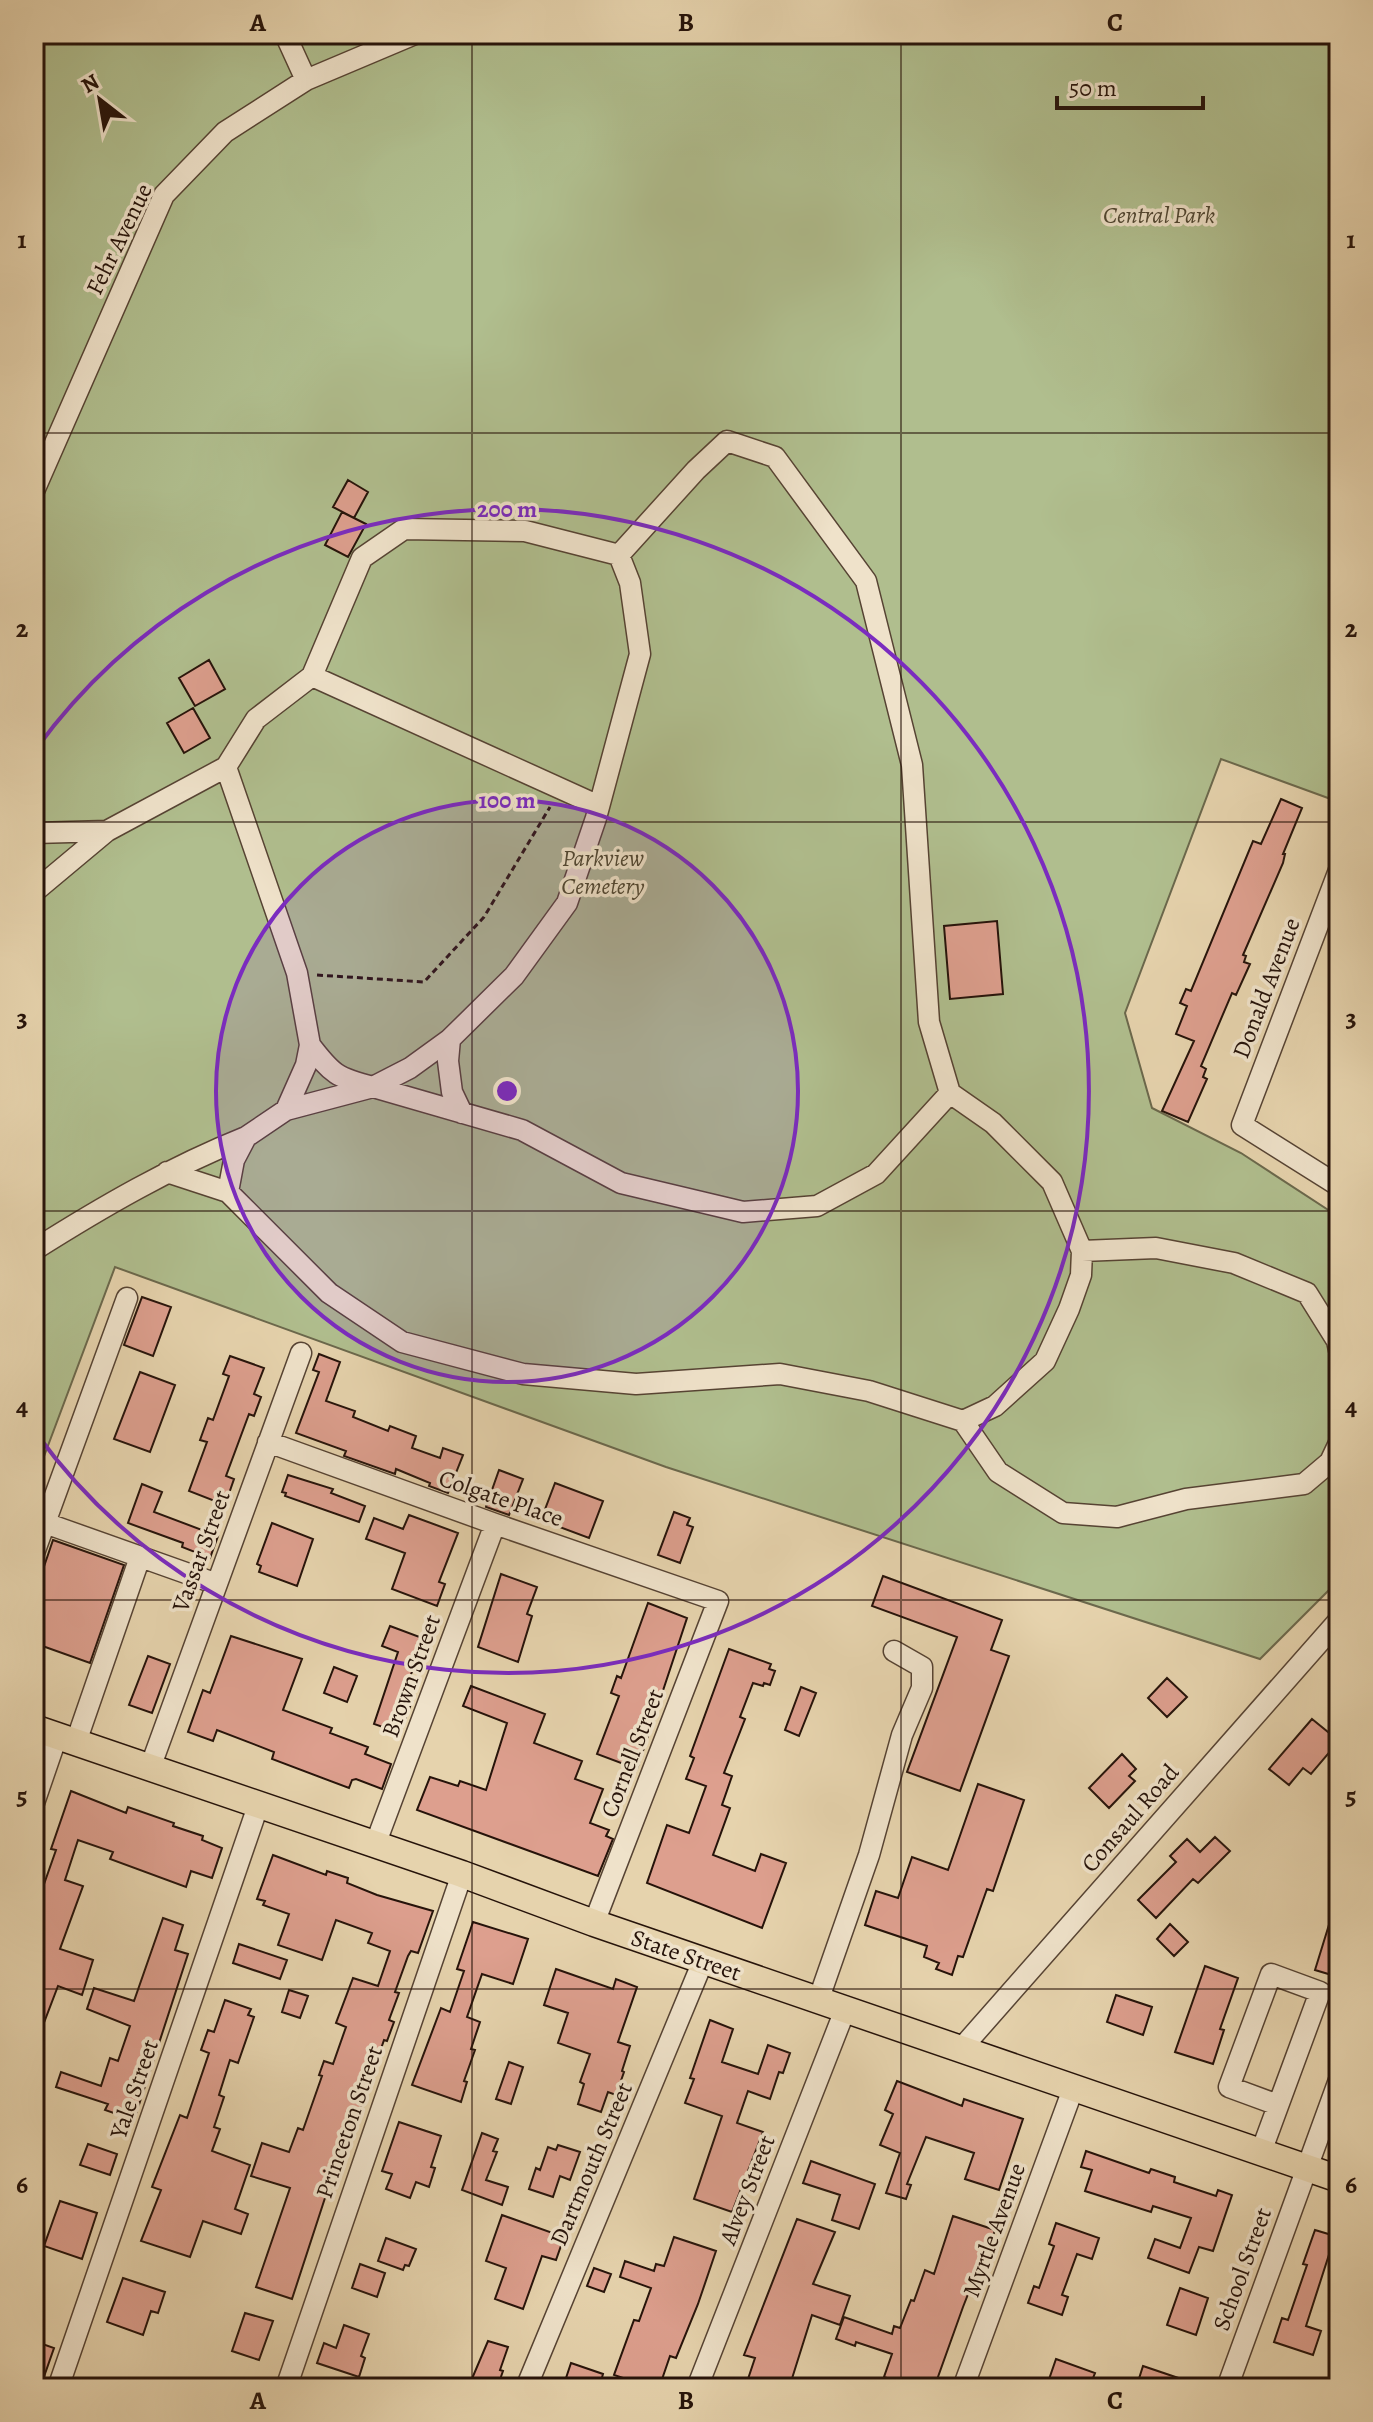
<svg xmlns="http://www.w3.org/2000/svg" width="1373" height="2422" viewBox="0 0 1373 2422" font-family="Alegreya,serif">
<style>
.green{fill:#b0be8e;stroke:#6b684c;stroke-width:2}
.building{fill:#dd9f8e;stroke:#26130a;stroke-width:2}
.lines{fill:none;stroke-linecap:round;stroke-linejoin:round}
.minor-casing{stroke:#564333;stroke-width:23}
.major-casing{stroke:#26130a;stroke-width:29}
.path{stroke:#26130a;stroke-width:3;stroke-dasharray:6 4;stroke-linecap:butt}
.minor{stroke:#efe2ca;stroke-width:20}
.major{stroke:#e6d3ad;stroke-width:26}
.grid{fill:none;stroke:#26130a;stroke-width:2;stroke-opacity:0.55}
.ring{fill:none;stroke:#7b2cbf;stroke-width:4}
.labels{text-anchor:middle;dominant-baseline:central;stroke-width:7;stroke-linejoin:round;paint-order:stroke}
.park-label{font-size:24px;font-style:italic;fill:#4f4632;stroke:#efe2ca}
.street-label{font-size:24px;fill:#26130a;stroke:#efe2ca}
.centre{fill:#7b2cbf;stroke:#efe2ca;stroke-width:4}
.ring-label{font-size:24px;text-anchor:middle;font-weight:bold;fill:#7b2cbf;stroke:#efe2ca;stroke-width:7;stroke-linejoin:round;paint-order:stroke}
.neatline{fill:none;stroke:#26130a;stroke-width:3}
.grid-label{font-size:26px;text-anchor:middle;font-weight:bold;fill:#26130a}
</style>
<rect width="100%" height="100%" fill="#e6d3ad"/>
<filter id="stains"><feTurbulence type="fractalNoise" baseFrequency=".0025" numOctaves="4"/><feColorMatrix values="0 0 0 0 .2 0 0 0 0 .09 0 0 0 0 .02 0 0 0 .5 -.17"/></filter>
<radialGradient id="worn" r=".72"><stop offset=".6" stop-color="#630" stop-opacity="0"/><stop offset="1" stop-color="#630" stop-opacity=".3"/></radialGradient>
<path class="green" d="M34 34H1339V802L1221 759 1125 1013 1152 1108 1241 1153 1339 1217V1580L1260 1659 666 1467 115 1267 34 1483Z"/>
<path class="building" d="M348 480 368 492 354 518 333 507Z
M342 512 366 524 348 557 325 545Z
M209 660 225 689 195 706 179 678Z
M193 708 210 738 184 753 167 723Z
M1281 799 1302 808 1283 854H1285L1283 863 1243 955 1246 956 1244 962 1250 964 1236 995 1232 993 1201 1066 1206 1069 1203 1077 1207 1079 1188 1122 1162 1111 1194 1041 1176 1034 1187 1006 1180 1003 1186 989 1191 991 1253 841 1261 844Z
M997 921 1003 994 950 999 944 926Z
M142 1297 171 1307 153 1356 124 1345Z
M319 1354 340 1362 326 1401 355 1411 353 1417 388 1431 390 1426 416 1436 412 1448 440 1458 443 1448 463 1455 448 1493 429 1486 430 1483 396 1469 395 1474 344 1456 346 1451 296 1433 319 1372 313 1370Z
M230 1356 264 1368 254 1394 261 1397 254 1416 249 1414 226 1476 234 1479 225 1505 189 1491 207 1442 200 1440 208 1418 213 1420 229 1376 223 1374Z
M140 1372 175 1385 150 1452 114 1439Z
M499 1470 523 1479 509 1515 486 1507Z
M288 1475 333 1489 331 1493 365 1506 359 1522 285 1496 286 1493 282 1492Z
M555 1483 603 1501 589 1538 541 1520Z
M142 1484 162 1492 154 1512 218 1536 210 1558 182 1547 183 1543 128 1523Z
M674 1512 690 1518 687 1525 693 1527 680 1563 658 1555Z
M409 1515 458 1533 439 1582 445 1584 437 1606 392 1589 405 1553 366 1539 374 1518 403 1529Z
M272 1523 313 1539 297 1586 259 1572 261 1566 257 1564Z
M53 1540 124 1565 90 1663 34 1643V1596Z
M501 1574 537 1587 527 1614 532 1616 518 1662 478 1647Z
M883 1576 1002 1620 991 1650 1009 1656 960 1791 907 1772 957 1637 872 1606Z
M648 1603 687 1618 637 1769 597 1754 619 1696 611 1693 617 1676 621 1678Z
M390 1626 425 1639 402 1697 412 1701 400 1733 374 1724 398 1652 382 1646Z
M231 1636 302 1659 283 1710 332 1728 330 1733 368 1747 365 1754 391 1764 382 1789 356 1779 352 1780 349 1788 272 1759 274 1752 217 1730 213 1741 188 1732 203 1690 210 1693Z
M729 1649 771 1664 769 1669 775 1671 770 1685 764 1683 763 1686 753 1683 740 1717 745 1719 724 1773 732 1776 722 1805 730 1808 713 1855 755 1871 761 1854 786 1863 762 1928 647 1883 667 1825 689 1833 706 1786 686 1779 694 1758 690 1756Z
M148 1656 170 1664 152 1713 129 1705Z
M334 1667 357 1676 347 1702 324 1693Z
M1167 1678 1187 1697 1167 1717 1148 1698Z
M471 1686 545 1714 534 1743 582 1761 575 1779 603 1789 590 1823 609 1830 606 1836 613 1839 598 1876 417 1810 430 1777 458 1786 460 1781 486 1790 507 1723 463 1706Z
M801 1687 816 1693 799 1736 785 1730Z
M1312 1719 1339 1741 1311 1774 1303 1768 1289 1785 1269 1769Z
M1122 1754 1136 1769 1129 1776 1135 1781 1109 1808 1089 1788Z
M978 1784 1024 1800 993 1891 987 1889 963 1957 958 1956 952 1975 936 1969 939 1963 924 1957 927 1946 865 1925 876 1891 898 1898 912 1857 948 1870Z
M71 1791 126 1813 128 1807 174 1823 173 1826 203 1836 202 1840 222 1848 212 1878 191 1871 186 1887 110 1859 113 1852 78 1840 65 1880 83 1886 60 1949 93 1960 82 1995 58 1986 37 2041H34V1902L37 1904 56 1850 51 1849Z
M1215 1837 1230 1851 1198 1883 1193 1879 1156 1918 1138 1900 1176 1862 1170 1856 1187 1839 1200 1852Z
M273 1855 326 1875 327 1871 348 1878 347 1883 377 1895 433 1911 418 1953 411 1951 408 1956 395 1992 399 1993 389 2020 394 2022 387 2041 384 2040 345 2154 340 2152 292 2299 256 2287 290 2188 251 2176 262 2143 289 2152 298 2128 303 2130 322 2076 319 2075 324 2061 333 2064 346 2027 336 2023 353 1978 378 1986 390 1951 368 1943 372 1933 336 1920 322 1960 278 1945 289 1914 263 1905 265 1901 257 1899Z
M1336 1902H1339V1965L1335 1976 1315 1970Z
M163 1918 183 1925 175 1950 188 1954 134 2120 105 2110 108 2104 56 2087 61 2072 101 2086 110 2058 118 2061 130 2026 87 2009 94 1988 134 2001Z
M473 1922 528 1939 513 1984 482 1974 467 2017 480 2022 471 2049 475 2050 464 2081 467 2082 461 2102 412 2085 441 2008 450 2012 464 1971 457 1969Z
M1170 1924 1188 1942 1174 1956 1157 1939Z
M239 1944 287 1960 280 1979 233 1963Z
M1205 1966 1238 1978 1220 2029 1224 2030 1213 2064 1175 2052Z
M556 1969 613 1989 616 1979 637 1987 618 2042 630 2046 622 2071 624 2072 616 2095 608 2092 601 2112 578 2104 584 2084 580 2082 590 2054 558 2043 568 2013 544 2005Z
M289 1990 308 1996 300 2018 282 2012Z
M1116 1995 1152 2007 1143 2035 1107 2022Z
M225 2000 251 2009 248 2015 254 2017 238 2063 230 2060 219 2095 224 2097 214 2127 220 2129 212 2151 250 2165 235 2209 248 2214 241 2234 203 2221 190 2257 141 2241 161 2190 152 2187 180 2115 187 2118 209 2053 201 2050 208 2030 214 2032Z
M710 2020 733 2029 722 2062 758 2074 768 2045 790 2053 783 2073 779 2072 770 2099 748 2091 737 2123 763 2132 732 2212 694 2199 722 2116 685 2103 694 2079 690 2078Z
M509 2062 523 2067 511 2104 496 2099Z
M897 2081 962 2106 964 2099 1023 2119 999 2190 965 2179 974 2153 926 2137 907 2184 911 2185 906 2199 886 2193 900 2153 880 2145 893 2114 885 2110Z
M399 2122 441 2136 431 2167 435 2168 429 2187 416 2182 410 2198 386 2189 392 2174 382 2171Z
M482 2133 498 2139 493 2151 497 2152 486 2180 508 2187 502 2205 462 2190Z
M88 2144 117 2154 110 2175 80 2165Z
M558 2145 580 2152 570 2180 560 2176 553 2197 529 2189 536 2168 540 2170 548 2147 556 2150Z
M1086 2151 1149 2173 1151 2169 1175 2177 1174 2182 1216 2196 1218 2190 1232 2195 1213 2251 1199 2247 1189 2273 1148 2258 1155 2239 1180 2248 1191 2218 1153 2206 1151 2212 1085 2191 1092 2170 1081 2167Z
M811 2161 875 2184 859 2229 832 2220 840 2195 803 2183Z
M60 2201 97 2213 82 2259 44 2246Z
M502 2215 564 2237 556 2260 542 2256 523 2309 495 2299 506 2268 486 2261Z
M953 2216 995 2230 978 2281 974 2279 963 2307 934 2388H916L884 2377 892 2354 856 2342 855 2346 836 2339 844 2317 892 2334 894 2326 900 2328 911 2300 914 2301 925 2270 934 2274Z
M797 2219 835 2232 813 2284 850 2296 840 2325 812 2315 789 2388H745L755 2358 744 2355Z
M1056 2223 1099 2238 1092 2259 1077 2254 1062 2295 1068 2297 1062 2315 1028 2303 1034 2286 1039 2288 1054 2246 1049 2244Z
M1315 2230 1335 2236 1306 2326 1321 2331 1313 2355 1274 2342 1282 2318 1288 2320 1307 2265 1303 2264Z
M674 2237 716 2251 698 2304 676 2358 670 2356 659 2388H653L614 2375 634 2320 639 2321 651 2288 620 2277 625 2261 654 2271 656 2264 664 2266Z
M386 2238 416 2249 409 2266 405 2265 403 2270 378 2261Z
M360 2264 385 2273 377 2297 352 2288Z
M594 2268 611 2274 604 2292 587 2286Z
M123 2278 165 2292 158 2313 151 2311 143 2335 107 2322Z
M1180 2288 1208 2298 1196 2335 1167 2325Z
M245 2313 273 2321 259 2360 232 2351Z
M344 2325 369 2334 361 2356 365 2358 359 2377 317 2363 324 2343 336 2348Z
M34 2341 54 2348 40 2388H34Z
M488 2341 508 2347 500 2370 503 2371 497 2388H468Z
M1056 2359 1095 2373 1089 2388H1046Z
M571 2363 603 2374 599 2388H576L564 2384Z
M1143 2366 1199 2385 1198 2388H1136Z"/>
<g class="lines">
<g class="minor-casing">
<path id="minor" d="M285 34 306 80
M34 491 164 195 225 132 306 80 415 34
M312 676 599 806
M226 767 297 973 310 1045 306 1065 286 1110
M34 833 107 831 226 767 256 719 312 676 362 558 404 529 525 531 619 555 630 583 640 654 596 818 567 903 514 976 450 1039 448 1061 452 1092 462 1113
M1339 870 1242 1125 1339 1186
M34 892 107 831
M310 1045C332 1074 337 1078 373 1087L410 1068 450 1039
M167 1172 228 1192 329 1293 402 1342 523 1374 636 1384 780 1374 869 1391 963 1421 995 1406 1045 1361 1069 1309 1081 1275 1082 1251 1052 1182 993 1123 950 1093
M228 1192 234 1160 246 1137 286 1110 373 1087 522 1130 621 1183 743 1212 817 1206 876 1174 950 1093 929 1022 912 765 866 581 775 457 727 441 696 470 619 555
M34 1250C102 1207 171 1167 246 1137
M1082 1251 1156 1248 1234 1263 1307 1293 1337 1341 1339 1350
M963 1421 998 1472 1063 1513 1117 1517 1186 1499 1304 1484 1330 1462 1339 1443
M268 1442 495 1524 718 1601 594 1923
M45 1523 217 1584
M34 1553 127 1298
M76 1742 140 1557
M150 1768 301 1353
M34 1803 57 1736
M375 1845 495 1524
M818 2001 869 1855 902 1735 922 1688V1667L894 1651
M960 2050 1339 1620
M1261 2152 1320 1992 1271 1974 1229 2087 1278 2105
M58 2388 258 1806
M286 2388 462 1874
M526 2388 703 1961
M697 2388 845 2010
M963 2388 1073 2089
M1227 2388 1339 2080"/>
</g>
<g class="major-casing">
<path id="major" d="M34 1728 462 1874 594 1923 1339 2179"/>
</g>
<path class="path" d="M317 975 424 982 484 917 550 807"/>
<use href="#minor" class="minor"/>
<use href="#major" class="major"/>
</g>
<path class="grid" d="M472 34V2388M901 34V2388M34 433H1339M34 822H1339M34 1211H1339M34 1600H1339M34 1989H1339"/>
<circle cx="507" cy="1091" r="291" fill="#7b2cbf" fill-opacity=".12"/>
<g class="ring">
<circle cx="507" cy="1091" r="291"/>
<path d="M36 749A582 582 0 1 1 36 1433"/>
</g>
<g class="labels">
<g class="park-label">
<text x="1159" y="215">Central Park</text>
<text x="603" y="858">Parkview<tspan x="603" dy="28">Cemetery</tspan></text>
</g>
<g class="street-label">
<text transform="translate(119 239) rotate(-64)">Fehr Avenue</text>
<text transform="translate(1266 988) rotate(-69)">Donald Avenue</text>
<text transform="translate(501 1498) rotate(19)">Colgate Place</text>
<text transform="translate(201 1551) rotate(-70)">Vassar Street</text>
<text transform="translate(411 1676) rotate(-70)">Brown Street</text>
<text transform="translate(632 1753) rotate(-69)">Cornell Street</text>
<text transform="translate(1130 1818) rotate(-49)">Consaul Road</text>
<text transform="translate(686 1955) rotate(19)">State Street</text>
<text transform="translate(134 2089) rotate(-71)">Yale Street</text>
<text transform="translate(349 2122) rotate(-71)">Princeton Street</text>
<text transform="translate(591 2164) rotate(-67)">Dartmouth Street</text>
<text transform="translate(747 2190) rotate(-69)">Alvey Street</text>
<text transform="translate(994 2230) rotate(-70)">Myrtle Avenue</text>
<text transform="translate(1242 2269) rotate(-70)">School Street</text>
</g>
</g>
<circle cx="507" cy="1091" r="12" class="centre"/>
<g class="ring-label">
<text x="507" y="517">200 m</text>
<text x="507" y="808">100 m</text>
</g>
<rect width="1373" height="2422" fill="none" stroke="#e6d3ad" stroke-width="88"/>
<g transform="translate(100 100) rotate(329)" stroke="#efe2ca" stroke-width="6" paint-order="stroke">
<path d="M0-6L14 30L0 20L-14 30Z" fill="#26130a"/>
<text y="-12" font-size="22" font-weight="bold" text-anchor="middle" fill="#26130a">N</text>
</g>
<path d="M1057 96v12h146v-12" fill="none" stroke="#26130a" stroke-width="4"/>
<text x="1069" y="96" font-size="24" fill="#26130a" stroke="#efe2ca" stroke-width="6" paint-order="stroke">50 m</text>
<rect x="44" y="44" width="1285" height="2334" class="neatline"/>
<g class="grid-label">
<text x="258" y="31">A</text>
<text x="686" y="31">B</text>
<text x="1115" y="31">C</text>
<text x="22" y="248">1</text>
<text x="1351" y="248">1</text>
<text x="22" y="637">2</text>
<text x="1351" y="637">2</text>
<text x="22" y="1026">3</text>
<text x="1351" y="1026">3</text>
<text x="22" y="1415">4</text>
<text x="1351" y="1415">4</text>
<text x="22" y="1804">5</text>
<text x="1351" y="1804">5</text>
<text x="22" y="2193">6</text>
<text x="1351" y="2193">6</text>
<text x="258" y="2409">A</text>
<text x="686" y="2409">B</text>
<text x="1115" y="2409">C</text>
</g>
<rect width="100%" height="100%" filter="url(#stains)"/>
<rect width="100%" height="100%" fill="url(#worn)"/>
</svg>
